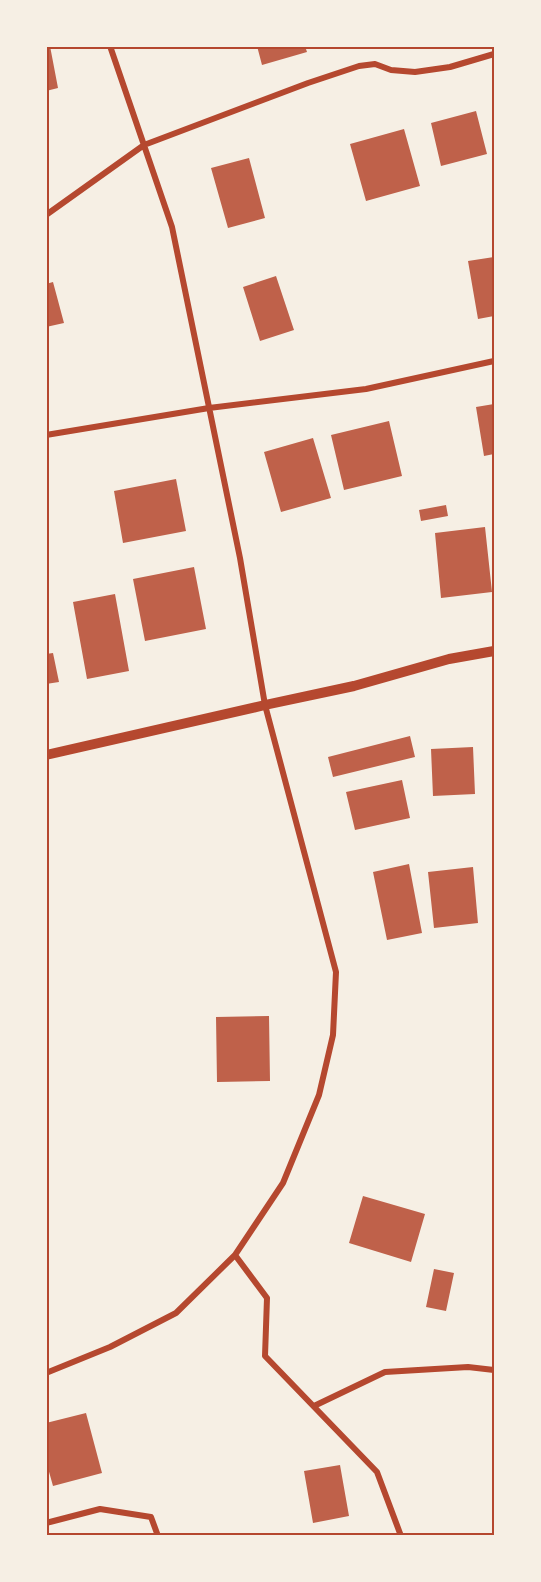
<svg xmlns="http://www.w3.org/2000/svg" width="541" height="1582" viewBox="0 0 541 1582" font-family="Lato,sans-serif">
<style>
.building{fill:#bf614a}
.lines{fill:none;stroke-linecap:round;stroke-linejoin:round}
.minor{stroke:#b5482f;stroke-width:6}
.tertiary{stroke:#b5482f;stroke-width:10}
.neatline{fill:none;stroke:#b5482f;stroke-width:2}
</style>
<rect width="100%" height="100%" fill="#f6efe4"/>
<path class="building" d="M46 46H50L58 88 46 91Z
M257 46H305L307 52 262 65Z
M476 111 487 154 441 166 431 123Z
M404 129 420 186 366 201 350 144Z
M249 158 265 218 228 228 211 168Z
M494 257V316L478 319 468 261Z
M276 276 294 330 260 341 243 287Z
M53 282 64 323 46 327V284Z
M494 404V454L484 456 476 407Z
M389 421 402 476 344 490 331 435Z
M313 438 331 498 281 512 264 452Z
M176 479 186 531 123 543 114 491Z
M446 505 448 516 421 521 419 510Z
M485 527 492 592 441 598 435 533Z
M194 567 206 629 145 641 133 579Z
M115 594 129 671 87 679 73 602Z
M53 653 59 682 46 684V654Z
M410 736 415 757 333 777 328 757Z
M473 747 475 794 433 796 431 749Z
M402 780 410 818 355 830 346 792Z
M409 864 422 933 387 940 373 872Z
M473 867 478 923 434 928 428 872Z
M269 1016 270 1081 217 1082 216 1017Z
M363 1196 425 1214 411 1262 349 1243Z
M434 1269 454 1273 446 1311 426 1307Z
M86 1413 102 1473 53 1486 46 1461V1423Z
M340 1465 349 1516 313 1523 304 1471Z"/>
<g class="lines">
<path class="minor" d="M46 215 144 145 308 83 359 66 375 64 391 70 415 72 450 67 494 54
M46 435 209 408 366 389 494 361
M235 1255 267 1298 265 1356 377 1472 401 1536
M46 1373 110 1347 176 1313 235 1255 283 1183 319 1095 333 1035 336 972 265 705 240 558 172 227 110 46
M314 1406 385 1372 468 1367 494 1370
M46 1523 100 1509 151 1517 158 1536"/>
<path class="tertiary" d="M46 755 265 705 354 686 449 659 494 651"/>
</g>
<rect width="541" height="1582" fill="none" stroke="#f6efe4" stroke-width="96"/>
<rect x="48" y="48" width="445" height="1486" class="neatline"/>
</svg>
